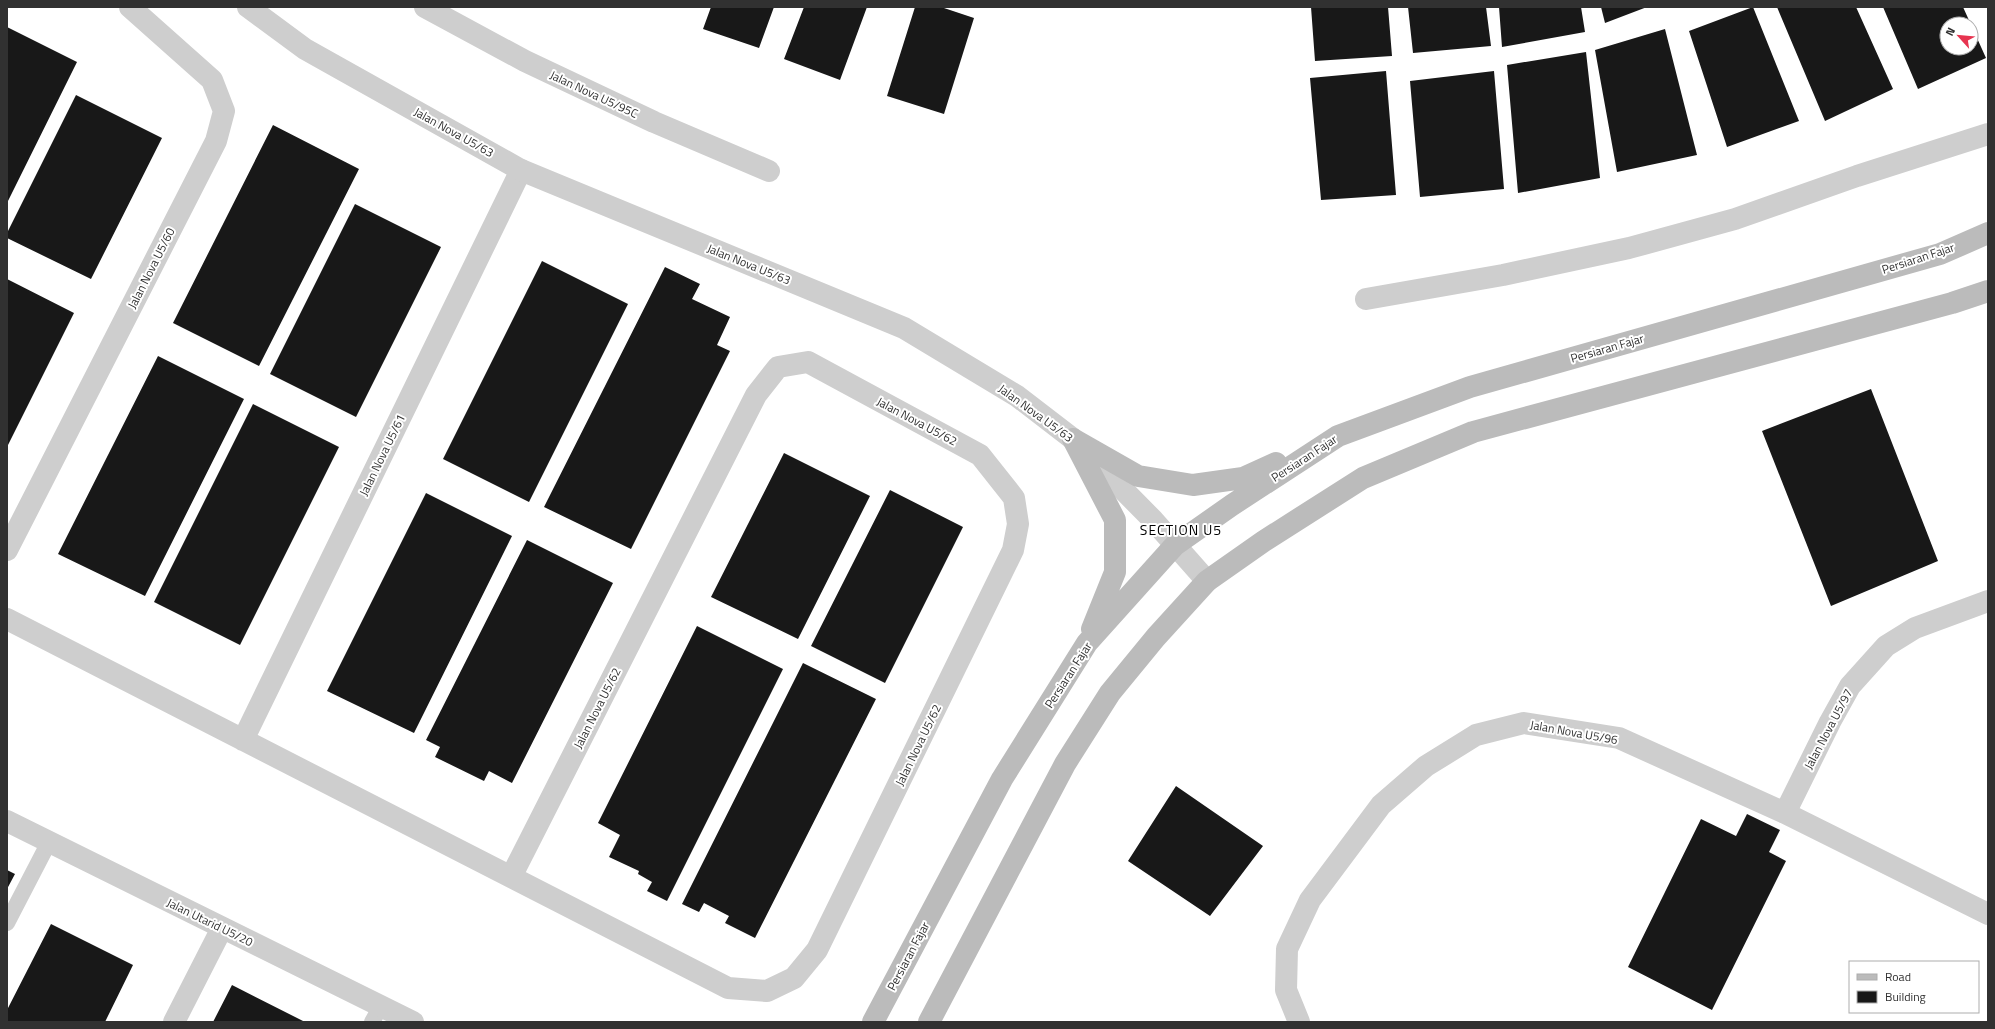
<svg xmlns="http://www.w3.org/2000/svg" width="1995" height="1029" viewBox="0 0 1995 1029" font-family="'Titillium Web',sans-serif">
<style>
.building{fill:#181818;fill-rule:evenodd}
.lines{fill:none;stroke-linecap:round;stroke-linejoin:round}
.service{stroke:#cecece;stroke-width:16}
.minor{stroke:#cecece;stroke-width:22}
.tertiary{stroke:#cecece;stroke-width:22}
.secondary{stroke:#bbb;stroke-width:22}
.labels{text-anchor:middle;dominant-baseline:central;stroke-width:4;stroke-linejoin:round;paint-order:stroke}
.street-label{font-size:12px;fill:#313131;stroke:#fff}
.quarter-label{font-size:14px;letter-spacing:1px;fill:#000;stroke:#fff}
</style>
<rect width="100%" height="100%" fill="#fff"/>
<path class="building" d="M711 7H774L759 48 703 29Z
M804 7H867L840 80 784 59Z
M915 7H941L974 18 944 114 887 96Z
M1311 7H1388L1392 56 1315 61Z
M1408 7H1486L1491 46 1413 53Z
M1499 7H1581L1585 32 1502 47Z
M1601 7H1647L1605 23Z
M1753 7 1799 121 1727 147 1689 31Z
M1777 7H1856L1893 89 1825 121Z
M1883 7H1963L1986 58 1918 89ZM1947 24H1971V48H1947Z
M7 27 77 62 7 203Z
M1665 29 1697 155 1617 172 1595 50Z
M1586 52 1600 178 1518 193 1507 65Z
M1386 71 1396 195 1321 200 1310 78Z
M1494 71 1504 189 1420 197 1410 81Z
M76 95 162 138 91 279 7 238V233Z
M273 125 359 169 259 366 173 323Z
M355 204 441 247 356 417 270 374Z
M542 261 628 304 529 502 443 459Z
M665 267 700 284 692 299 730 317 717 345 730 351 631 549 544 507Z
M7 279 74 313 7 447Z
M158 356 244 399 145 596 58 554Z
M1871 389 1938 561 1831 606 1762 431Z
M253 404 339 447 240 645 154 602Z
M784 453 870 496 798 639 711 597Z
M890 490 963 527 885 683 811 646Z
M426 493 512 536 414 733 327 691Z
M527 540 613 583 512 783 489 771 484 781 435 757 440 747 426 740Z
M697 626 783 669 667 901 647 891 652 882 638 874 639 871 609 857 620 835 598 823Z
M803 663 876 699 755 938 725 923 729 916 704 903 699 912 682 904Z
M1176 786 1263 846 1210 916 1128 861Z
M1747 814 1780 830 1769 852 1786 861 1712 1010 1628 967 1701 819 1736 836Z
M7 870 15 874 7 889Z
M51 924 133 965 105 1022H7V1010Z
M232 985 305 1022H213Z"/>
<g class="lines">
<path class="service" d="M7 923 49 842
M372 1022 381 1006"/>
<path class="minor" d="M425 7 525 61 654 122 769 171
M1366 299 1503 275 1629 248 1735 219 1857 176 1988 134
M7 550 216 141 224 111 212 80 130 7
M7 619C248 742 488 865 728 988L767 991 794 978 817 950 1013 550 1018 524 1014 498 980 455 808 362 778 367 756 395 511 877
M243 740 521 170
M1785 813 1830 722 1850 686 1886 646 1915 628 1988 601
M7 821 413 1022
M174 1022 222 928
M1299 1022 1286 990 1287 949 1310 900 1381 805 1426 766 1476 735 1524 723 1619 738 1785 813 1988 914"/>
<path class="tertiary" d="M248 7 305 49 521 170 904 328 1017 396 1073 439 1153 520 1207 581"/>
<path class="secondary" d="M1073 439 1138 476 1193 485 1243 478 1276 463
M1073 439 1115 520V572L1092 629
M873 1022 1002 779 1087 643 1175 545 1232 505 1338 436 1470 387 1940 254 1988 233
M929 1022 1065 764 1110 693 1156 637 1207 581 1264 541 1363 478 1473 432 1952 303 1988 291"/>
</g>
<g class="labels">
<g class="street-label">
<text transform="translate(594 94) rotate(25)">Jalan Nova U5/95C</text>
<text transform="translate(454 132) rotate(29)">Jalan Nova U5/63</text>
<text transform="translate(1918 258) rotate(-18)">Persiaran Fajar</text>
<text transform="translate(749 264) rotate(22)">Jalan Nova U5/63</text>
<text transform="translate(151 268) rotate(-63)">Jalan Nova U5/60</text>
<text transform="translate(1607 348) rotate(-16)">Persiaran Fajar</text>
<text transform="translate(1036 413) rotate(36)">Jalan Nova U5/63</text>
<text transform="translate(917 421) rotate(28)">Jalan Nova U5/62</text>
<text transform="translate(382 455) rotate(-64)">Jalan Nova U5/61</text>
<text transform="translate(1304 458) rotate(-33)">Persiaran Fajar</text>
<text transform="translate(1068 675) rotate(-57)">Persiaran Fajar</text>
<text transform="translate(597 708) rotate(-63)">Jalan Nova U5/62</text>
<text transform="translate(1828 729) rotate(-62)">Jalan Nova U5/97</text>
<text transform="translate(1574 732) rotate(10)">Jalan Nova U5/96</text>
<text transform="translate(918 745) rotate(-64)">Jalan Nova U5/62</text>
<text transform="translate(210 922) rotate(26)">Jalan Utarid U5/20</text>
<text transform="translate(908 956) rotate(-62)">Persiaran Fajar</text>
</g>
<g class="quarter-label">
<text x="1181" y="529">SECTION U5</text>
</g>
</g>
<rect width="1995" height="1029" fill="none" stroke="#313131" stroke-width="16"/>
<rect x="1849" y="961" width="130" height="52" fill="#ffffff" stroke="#adadad"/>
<rect x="1857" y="974" width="20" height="6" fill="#bbbbbb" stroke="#adadad"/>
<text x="1885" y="981" font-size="12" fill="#313131">Road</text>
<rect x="1857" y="991" width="20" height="12" fill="#181818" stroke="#adadad"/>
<text x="1885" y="1001" font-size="12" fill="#313131">Building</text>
<g transform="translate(1959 36) rotate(297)"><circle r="19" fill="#ffffff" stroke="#adadad"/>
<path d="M0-3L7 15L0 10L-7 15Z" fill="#e73450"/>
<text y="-6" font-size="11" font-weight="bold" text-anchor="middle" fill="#313131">N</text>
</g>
</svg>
